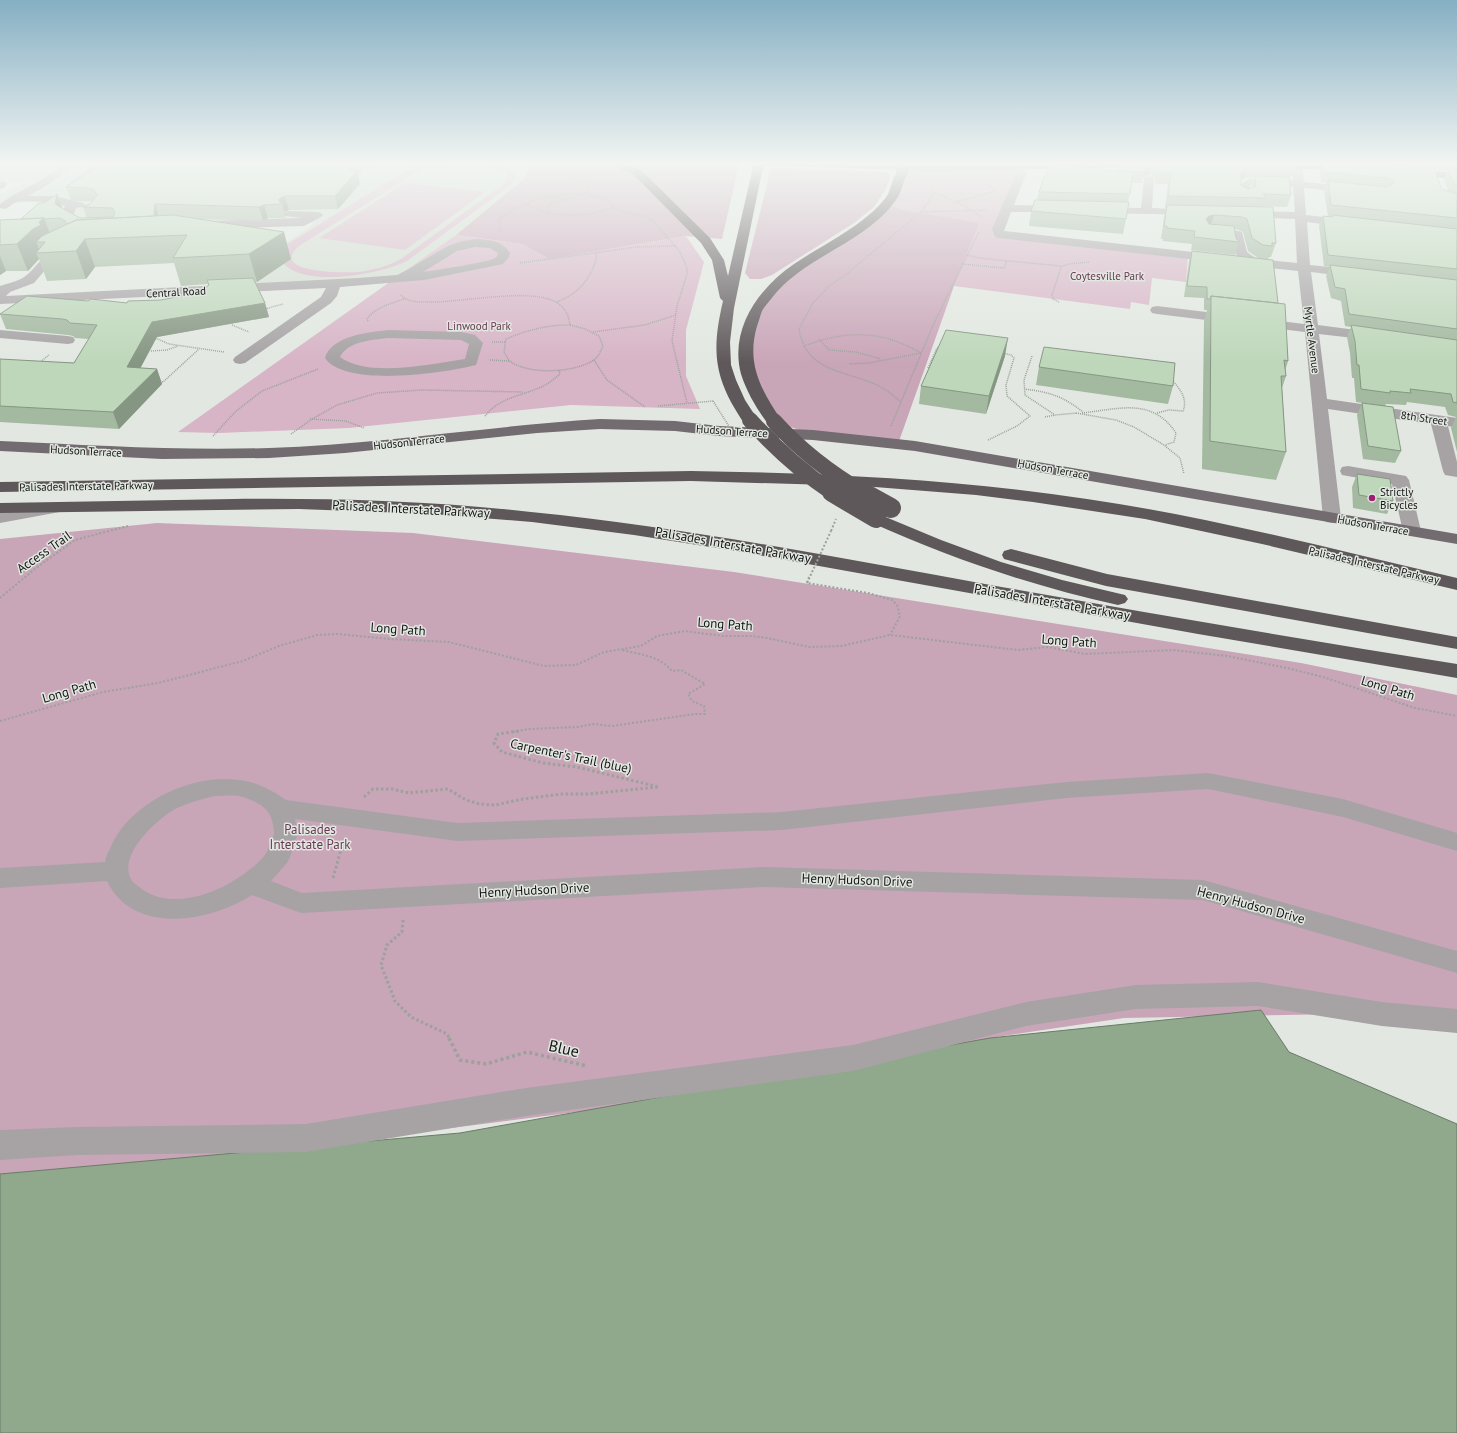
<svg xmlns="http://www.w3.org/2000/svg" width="1457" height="1433" viewBox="0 0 1457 1433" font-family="'PT Sans',sans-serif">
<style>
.built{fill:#d2ddd0}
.green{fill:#d7b4c6;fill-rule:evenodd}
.forest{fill:#c9a5b8}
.water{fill:#90a88c;stroke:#6a7c68}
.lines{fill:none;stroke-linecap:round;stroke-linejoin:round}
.path-far3{stroke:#9ca19b;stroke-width:1.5;stroke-dasharray:1 1;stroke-linecap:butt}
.path-far2{stroke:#9ca19b;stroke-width:2;stroke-dasharray:2 2;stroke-linecap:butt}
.path-far1{stroke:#9ca19b;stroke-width:3;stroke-dasharray:2.5 2.5;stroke-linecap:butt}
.path{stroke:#9ca19b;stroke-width:3.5;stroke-dasharray:3 3;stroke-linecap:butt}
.minor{fill:#a7a3a5;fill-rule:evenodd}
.major{fill:#726b6f;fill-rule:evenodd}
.highway{fill:#5f585b;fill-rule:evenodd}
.path-bridge-far1{stroke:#9ca19b;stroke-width:1.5;stroke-dasharray:1 1;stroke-linecap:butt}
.path-bridge{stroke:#9ca19b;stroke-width:2;stroke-dasharray:2 2;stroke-linecap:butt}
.highway-bridge-far2{stroke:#5f585b;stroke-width:12}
.highway-bridge-far1{stroke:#5f585b;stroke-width:16}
.highway-bridge{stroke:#5f585b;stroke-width:20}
.wall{fill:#a3b9a0;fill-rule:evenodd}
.shaded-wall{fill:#859682}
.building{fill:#bed7ba;stroke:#859682}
.poi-dot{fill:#9c1e72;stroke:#e2e8e1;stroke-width:1.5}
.labels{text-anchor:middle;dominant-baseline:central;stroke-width:3;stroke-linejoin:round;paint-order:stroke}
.far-park-label{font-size:11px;fill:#693854;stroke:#e2e8e1}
.far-street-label{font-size:11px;fill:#131513;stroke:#e2e8e1}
.far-poi-label{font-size:11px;fill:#131513;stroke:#e2e8e1;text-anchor:start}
.street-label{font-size:13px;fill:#131513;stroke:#e2e8e1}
.park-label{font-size:13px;fill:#693854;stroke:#e2e8e1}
.near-street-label{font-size:16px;fill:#131513;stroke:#e2e8e1}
</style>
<rect width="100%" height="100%" fill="#e2e8e1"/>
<path class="built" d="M0 162H537L527 172 525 179 456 235 404 273 393 279 214 290 316 223 27 232 51 202 0 203V194L28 182 0 181Z"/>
<path class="green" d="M448 162C463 162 513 158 516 178L511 185 407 261C381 274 306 288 284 264V251L289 246 286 245 418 163 428 164 426 165ZM454 164C470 163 493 162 506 173L507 179 502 185 401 259C388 266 374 270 359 272 347 273 267 274 299 246L412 175 427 168Z
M1018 166 999 234 1188 255 1186 282 1152 278 1149 305 1131 302 1130 309 954 286 973 236 886 204 903 168Z
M405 183 485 192 405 250 319 238Z
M456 235 522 244 549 259 686 236 704 262 686 330V376L700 409 571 405 349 428 219 433 178 432Z"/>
<path class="forest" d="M537 162H667L739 164 722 239 686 236 549 259 522 244 456 235 524 179 527 172Z
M771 168 888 172 890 176 886 189 874 207 854 223 772 275 761 279H750L745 273Z
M886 204 907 211 979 223 954 286 898 444 813 435 774 421 746 363 764 297Z
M157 523 413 533 734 572 1301 663 1457 695V1013L1344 1014 1124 1018 990 1038 974 1061 61 1178 0 1179V539Z"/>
<path class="water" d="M1261 1010 1289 1052 1457 1124V1433H0V1174L460 1133 990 1038Z"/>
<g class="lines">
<path class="path-far3" d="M357 178 370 165H363
M933 192 965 206 983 218
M955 202 993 192 995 189 985 184
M527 204 540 211 549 213
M921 212 987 210
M499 231 501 228 499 219 514 209 542 197 584 193 589 190V185L553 169 550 166V162
M675 246 680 252 687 268V274L677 306 672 341 687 403
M967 255 978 258 1061 266
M520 263 637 247 675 246 653 221 647 217 617 210 608 200 584 193 547 206 549 213C571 217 592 216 613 207
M962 264 1004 268 1007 261
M401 295C408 303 420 302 430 302 460 303 536 286 559 304 566 309 569 317 570 325
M557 302C574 295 585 286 593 268 595 263 597 258 596 253
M1059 302 1053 299 1052 295 1061 267 1068 264 1089 262
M265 309 283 304
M368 321 367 319C376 307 390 304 404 299
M232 325 249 332
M570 325 585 329 599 336 603 346C601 350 599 356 595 359 577 373 530 375 511 362 508 360 506 355 504 352L506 339C527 330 547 325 570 325Z
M593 332 645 325 676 315
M153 337 169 344 224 352
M819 339 829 350 856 352 881 359
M492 342H505
M804 346C847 330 881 330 921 353L869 363 849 364
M151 351 167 350 178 346
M1032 356 1024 380 1025 395 1055 415 1077 413
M490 360 509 361
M594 360 607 380 645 407
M39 363 49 355
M928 368 937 348 941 347
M158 381 163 382 199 349
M1024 389C1049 392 1063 396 1083 412
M901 402C894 396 887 390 879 386 846 370 806 373 799 329L813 303 829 286 844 276 921 212 932 196V183
M658 406 713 401
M1076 413 1116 420 1134 427 1164 445 1180 458 1184 474
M1082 413C1119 409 1152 397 1176 433L1174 442 1165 445
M1157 413 1169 410 1183 411C1188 399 1180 389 1172 380
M485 416C499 398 520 396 539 388 547 385 554 379 560 374L559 370
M1045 417 1055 415
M310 419 346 421 364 428
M891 426 934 323 979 232
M291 434 312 419 337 405 377 393 422 390 523 392
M213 436 235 412 262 391 318 369
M988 440 1017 426 1030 416 1007 396 1006 385 1014 358 1011 355 1003 353"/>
<path class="path-far2" d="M831 531 836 519
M809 577 807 583 868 593 892 600 897 605 900 616 890 635
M0 598 36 568 75 540 128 526
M0 721 103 692 158 683 243 661 279 646 317 635 337 634 390 639 449 642 544 666 576 665 604 652 641 646 657 636 685 631 723 636H751L767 638 809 647 841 646 890 635 1018 650 1048 647 1085 654 1173 650 1227 656 1287 668 1323 677 1415 708 1457 716
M513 732 528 729 578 727 593 724 612 726 695 714H705L704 706 692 701 688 694 705 684 681 670 672 671C660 656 639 654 621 650"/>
<path class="path-far1" d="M364 797 373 789H392L409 793 448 789 466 800 479 804 495 805 523 799 562 794H589L659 787 577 767 543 763 502 752 494 743 498 734 519 731
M333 878 344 839
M403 920 402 932 387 945 381 965 395 1001 411 1017 447 1034 450 1039"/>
<path class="path" d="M449 1038 460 1060 486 1064 527 1052 587 1066"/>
<path class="minor" d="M68 162H80L46 186 28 196H55L83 203 85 205 83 207 76 208 73 216 93 224 95 227 93 230H85L63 219 61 217 65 206C56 202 28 200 17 202 10 204 8 211 0 208V204L13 195 38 182Z
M98 162H110L81 185H73L72 183 73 181Z
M1292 162H1302L1304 182 1355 187 1361 190 1355 193 1304 188 1306 215 1351 220 1355 222 1357 224 1355 226 1351 228 1307 222 1310 265 1359 270 1364 271 1365 274 1364 277 1359 278 1311 272 1318 325 1379 333 1384 334 1386 337 1384 340 1379 341 1319 334 1327 399 1457 418V428L1448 426 1457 462V477L1445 475 1443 471 1431 424 1328 409 1341 518 1338 522 1332 523 1326 522 1323 518 1305 332 1157 314 1152 313 1150 310 1152 307 1157 306 1304 324 1298 271 999 238 995 237 992 229 1016 174 1013 166 1018 163 1022 164 1026 174 1014 205 1061 206 1065 207 1067 209 1065 211 1061 212H1011L1004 231 1238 257 1234 251 1232 238 1206 236 1204 233 1206 230 1210 229 1238 231 1242 232 1247 252 1257 259 1297 263 1295 219 1243 217 1239 216 1237 214 1239 212 1243 211 1295 212 1293 187 1251 185 1250 186 1251 197 1245 200 1239 197V185L1249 179 1293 180Z
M1149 175 1154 178 1152 208 1195 210 1199 211 1201 213 1199 215 1097 213 1093 212 1091 210 1093 208 1097 207 1141 208 1144 178Z
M0 181 6 182 7 184 4 188 0 189Z
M289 211 317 212 321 213 323 215 321 217 304 226 208 229 204 228 202 225 204 222 208 221 303 218 285 216 283 214 285 212Z
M475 239C489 240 502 240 510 253L509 257 503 264 424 280 340 287 337 296 331 303 245 363 240 364 235 363 233 360 235 357 321 297 326 288 0 304V286C8 283 17 282 24 277 37 269 49 242 69 247L71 250 69 253 52 262 34 283 10 292 6 296 358 278 397 275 407 270 448 246 459 242ZM475 247 490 248 498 253C497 255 498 256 495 258 486 263 436 270 423 272L457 251Z
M0 330 68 336 73 337 75 340 73 343 68 344 0 338Z
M388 330 461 332 475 335 483 343 476 365C444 373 346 388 325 358 331 336 369 332 388 330ZM388 338 461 340 469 344 465 359C431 364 368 378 340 357 348 341 372 340 388 338Z
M1348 466 1406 476 1409 480 1421 531 1418 535 1412 536 1406 535 1403 531 1392 484 1342 475 1340 471 1342 467Z
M59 502 65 503 68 507 65 511 0 523V513Z
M1208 773 1343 799 1457 833V851L1343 817 1208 789 1066 798 782 830 457 841 295 819 298 833 290 857 287 863 271 881 302 893 765 867 1203 880 1457 951V973L1203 900 765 887 301 913 252 895C210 922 133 936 107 881L0 888V868L105 862C106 855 110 849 113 842 134 801 193 773 239 780 257 782 272 790 286 800L457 823 782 812 1066 782ZM215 796C223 796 232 795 239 796 249 798 262 804 268 812 271 815 274 827 274 832 274 837 270 844 268 849 263 862 244 874 233 881 208 897 167 908 142 889 139 886 134 884 132 881 116 856 156 820 175 809 188 803 201 799 215 796Z
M1258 982 1382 1002 1457 1009V1033L1382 1026 1258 1006 1136 1009 1026 1026 853 1071 526 1116 306 1152 78 1155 0 1160V1130L78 1127 306 1124 526 1088 853 1045 1026 1002 1136 985Z"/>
<path class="major" d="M749 162H847L934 165 1153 162 1154 164 1149 167 934 171 754 165Z
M1207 162H1284L1352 165 1357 168 1352 171 1212 165Z
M1406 169 1457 173V179L1402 174 1401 172Z
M600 419 675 421 719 426 813 430 915 441 1457 534V544L915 451 813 440 719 436 675 431 600 429 537 433 345 453 269 458 162 459 0 451V441C90 445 179 451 269 448 380 444 489 426 600 419Z"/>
<path class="highway" d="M608 162H622L641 170 710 238 724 260 728 276 753 167 758 164 763 167 734 308 730 342 731 365 736 380 745 400 758 420 756 423 750 425 744 423C714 379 711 352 723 301L720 298 712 260 701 243 633 174 609 164Z
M902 169 907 172C904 180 902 190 898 197 867 244 804 255 771 299 768 303 764 307 762 311 760 316 759 321 757 326 746 364 761 390 782 421L780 424 774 426 768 424C757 409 747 393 741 374 729 329 759 288 794 264 819 247 847 234 870 214 876 209 884 201 888 194 892 187 893 171 902 169Z
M691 471C824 473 956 479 1087 499 1212 517 1334 550 1457 578V590L1262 544 1145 519 1033 502 976 495 862 486 691 481 0 492V482Z
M233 499C332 498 432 501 531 512 683 527 834 557 985 584 1142 612 1299 639 1457 664V678L1198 634 736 551 634 535 532 522 432 514 299 509 0 513V503Z
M876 513 941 540 1001 562 1062 580 1125 595 1128 599 1125 603 1118 605C1032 586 950 558 870 522L867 518 870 514Z
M1011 549 1107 574 1457 637V649L1106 586 1004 559 1002 555 1004 551Z"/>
<path class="path-bridge-far1" d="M713 401 732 431"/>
<path class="path-bridge" d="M807 583 831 531"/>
<path class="highway-bridge-far2" d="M902 162V172
M758 167 759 162"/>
<path class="highway-bridge-far1" d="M750 420C775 448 802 472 833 493
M774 421C800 450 830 473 864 493"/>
<path class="highway-bridge" d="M832 492 876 518
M862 492 891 508"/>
</g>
<path class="wall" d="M1119 162H1295V167L1291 178H1289L1291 195 1287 207 1263 206V207L1276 243 1271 257H1269L1268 259 1278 303 1288 361 1285 371 1286 376 1282 388 1286 452 1276 480 1202 469 1204 321 1207 310H1204V298L1184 297 1189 261 1192 251 1258 258 1248 251 1243 232 1238 230 1235 229 1236 238 1239 242 1235 255 1191 250 1192 244 1163 241V239H1161L1164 217 1166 208H1165L1168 184H1155V177L1150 174 1143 177 1142 183H1131L1128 202 1126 219 1123 234 1029 226 1031 211 1037 200 1039 192 1117 171ZM1245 178H1254L1252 188 1248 189 1241 185V180Z
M1319 162H1457V452L1451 428 1456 417 1448 415 1445 407 1407 402 1406 405 1386 404 1385 406 1401 451 1395 463 1363 459 1357 415 1362 403 1356 402 1354 378H1352L1350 353 1347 337 1351 327 1345 326 1341 301 1331 298 1326 276 1330 267 1324 266 1319 226 1323 216H1332H1328L1324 192 1327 183 1321 182 1320 172 1323 163H1319ZM1434 170 1447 171 1444 180 1449 192 1444 190 1441 188Z
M358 174 360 184 338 209 289 210 284 212 285 218H268L263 221 202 219 291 259 257 282H255L265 303 269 317 157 337 140 368 157 369 162 384 119 429 0 422V359L74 363 89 339 75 338 73 336 68 335 6 329 0 314 88 301 127 303 161 300 196 293 204 289 208 286V284L181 286 174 263 95 267 86 279 47 281 39 259 28 271H6L0 275V220L21 219 62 207V208L80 218H87L83 207 90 204 92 201H71L66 187Z
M1005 356 986 414 919 404 921 386Z
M1039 367 1173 386 1168 404 1036 385Z
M1357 474 1393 501 1387 514 1353 508 1352 487Z"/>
<path class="shaded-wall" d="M354 162H368L358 174 360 184 338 209 335 196 347 170Z
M1152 162 1150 174 1143 177 1146 165Z
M1248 167 1245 178 1240 180 1241 173 1243 169Z
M57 194 62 207 60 218 55 204Z
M285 196 289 210 284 212 282 204H279V199Z
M155 204 159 218H154Z
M264 205 268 218 263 221 259 207Z
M1214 215 1210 228 1206 219 1209 216Z
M44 218 54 244 45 242H36L41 253H36L39 259 28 271 17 244 39 222Z
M284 232 291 259 257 282 249 254Z
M85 239 95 267 86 279 76 251Z
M0 256 6 271 0 275Z
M265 303 269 317 157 337 133 382 127 367 152 322Z
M1008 338 1005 356 986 414 989 396Z
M157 369 162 384 119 429 113 412Z"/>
<path class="building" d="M110 162H354L347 170 357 171 335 196H285L279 199V201L282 204 264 205 259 207 155 204 154 216 76 220 68 224 64 220 59 218 44 219V218L21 219 39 203H44L57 194 55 204 80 218 113 217 115 212 112 208 83 207 90 204 97 195 94 190 88 188 66 187 86 173H89L100 165H106Z
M1119 162H1295V167H1248L1243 169 1241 173V185L1248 189 1256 186 1255 176 1289 177 1291 195 1263 194 1266 198 1168 196 1171 172H1158L1157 165 1152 162 1146 165 1145 172 1118 171 1133 172 1130 194 1039 192 1049 165 1118 171Z
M1323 162 1434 168 1441 188 1444 190 1457 194V218L1331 205 1328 181 1388 187 1395 182 1388 178 1324 172Z
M1448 170H1457V184H1454Z
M1035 200 1129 202 1126 219 1031 211Z
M1167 205 1273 207 1276 243H1272V246L1263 245 1252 238 1247 219 1242 217 1214 215 1209 216 1206 219 1209 224 1234 226 1236 238 1239 242 1194 237 1195 231 1167 228V226H1164Z
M173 215 284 232 249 254 173 258 187 235 85 239 76 251 36 253 45 242H36L42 236 76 220Z
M1332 215 1457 229V269L1328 255 1323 216 1333 217Z
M44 218 39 222 41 225 33 229 17 244 0 245V220Z
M1192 251 1273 260 1278 303 1211 296 1210 299H1207V287L1187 286Z
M1330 265 1457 280V329L1349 314 1345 289 1335 287Z
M253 278 265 303 152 322 127 367 157 369 113 412 0 406V359L74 363 97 325 70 323 67 320 62 319 0 314 27 296 88 301 91 299 127 303 128 301 161 300 196 293 204 289 209 285 207 280Z
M1211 296 1285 304 1288 361 1284 360 1286 376H1281L1286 452 1210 441Z
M1351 325 1457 340V403L1453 402 1451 394 1410 389 1411 393 1390 391V393L1361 389 1359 365H1357L1355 341Z
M946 330 1008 338 989 396 921 386Z
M1044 347 1175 363 1173 386 1039 367Z
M1362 403 1393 407 1401 451 1368 446Z
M1357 474 1390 479 1393 501 1359 495Z"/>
<linearGradient id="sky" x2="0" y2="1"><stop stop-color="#85afc3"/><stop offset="0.45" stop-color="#f2f5f2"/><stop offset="1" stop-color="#f2f5f2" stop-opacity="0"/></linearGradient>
<rect width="1457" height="363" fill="url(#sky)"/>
<circle class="poi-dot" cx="1372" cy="498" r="4"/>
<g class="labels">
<g class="far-park-label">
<text x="1107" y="276">Coytesville Park</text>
<text x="479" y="326">Linwood Park</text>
</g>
<g class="far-street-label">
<text transform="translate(176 292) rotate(-3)">Central Road</text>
<text transform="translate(1312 340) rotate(83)">Myrtle Avenue</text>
<text transform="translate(1424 418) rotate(8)">8th Street</text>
<text transform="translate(732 431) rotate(4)">Hudson Terrace</text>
<text transform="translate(409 442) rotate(-6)">Hudson Terrace</text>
<text transform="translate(86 451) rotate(3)">Hudson Terrace</text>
<text transform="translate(1053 469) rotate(10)">Hudson Terrace</text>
<text transform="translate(86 486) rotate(-1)">Palisades Interstate Parkway</text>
<text transform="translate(1373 525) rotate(10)">Hudson Terrace</text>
<text transform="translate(1374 565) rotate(13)">Palisades Interstate Parkway</text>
</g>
<g class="far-poi-label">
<text x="1380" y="492">Strictly<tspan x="1380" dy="13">Bicycles</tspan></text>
</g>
<g class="street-label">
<text transform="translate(411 509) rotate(3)">Palisades Interstate Parkway</text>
<text transform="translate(733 545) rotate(10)">Palisades Interstate Parkway</text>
<text transform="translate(44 552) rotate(-35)">Access Trail</text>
<text transform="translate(1052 602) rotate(10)">Palisades Interstate Parkway</text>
<text transform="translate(725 624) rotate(4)">Long Path</text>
<text transform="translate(398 629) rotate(4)">Long Path</text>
<text transform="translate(1069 641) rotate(4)">Long Path</text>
<text transform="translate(1388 688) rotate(17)">Long Path</text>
<text transform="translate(69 691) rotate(-16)">Long Path</text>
<text transform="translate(571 756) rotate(12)">Carpenter's Trail (blue)</text>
<text transform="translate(857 880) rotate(2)">Henry Hudson Drive</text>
<text transform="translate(534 890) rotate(-3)">Henry Hudson Drive</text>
<text transform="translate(1251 905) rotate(15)">Henry Hudson Drive</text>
</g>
<g class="park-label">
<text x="310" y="829">Palisades<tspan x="310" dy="15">Interstate Park</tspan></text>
</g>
<g class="near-street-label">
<text transform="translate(564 1048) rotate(13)">Blue</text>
</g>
</g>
</svg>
